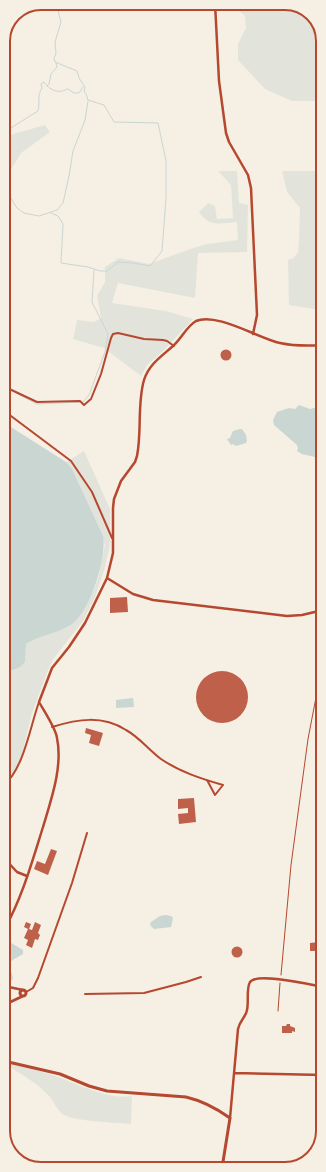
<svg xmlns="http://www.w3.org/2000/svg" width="326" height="1172" viewBox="0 0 326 1172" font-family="Merriweather,serif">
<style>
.green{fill:#e2e4dc}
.water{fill:#c9d6d2}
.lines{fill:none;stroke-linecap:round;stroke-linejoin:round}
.stream{stroke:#c9d6d2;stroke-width:1}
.building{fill:#bf614a}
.path{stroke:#b5482f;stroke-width:1}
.minor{stroke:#b5482f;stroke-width:2}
.tertiary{stroke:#b5482f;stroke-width:2.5}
.secondary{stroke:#b5482f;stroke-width:2.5}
.primary{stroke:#b5482f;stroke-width:3}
.rim{fill:none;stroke:#b5482f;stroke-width:2}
</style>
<rect width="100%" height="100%" fill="#f6efe4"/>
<path class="green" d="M218 3H290L310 12 322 33V101H292L265 89 238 60V44L246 28 245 16 234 7Z
M45 125 50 132 21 153 7 176H3V134L6 133 10 135Z
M218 171H237L239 203 248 205 247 252 198 253 195 298 118 283 112 303 166 311 193 319 163 351 147 365 141 376 104 348 73 339 77 320 94 322 101 318 97 296 105 282V267L119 258 149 264 190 249 207 244 238 240 237 222C220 223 210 228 199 212L208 203 215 206 217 219 233 218 231 185Z
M282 171H320V310L289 305 288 260 294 258 298 252 299 242 300 208 287 192Z
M84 451 110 509V545L104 571 95 597 83 621 54 658 48 670 31 716 21 759 14 772 4 781V768L6 764 3 677 8 672 20 667 25 662 26 644 79 617 95 587 99 575 105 545 72 469 66 462Z
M4 1062C18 1066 32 1068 46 1073 71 1080 107 1101 132 1096L131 1124C117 1123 74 1121 64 1115 57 1111 54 1101 49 1096 35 1081 21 1074 4 1064Z"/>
<path class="water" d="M299 405 310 409 322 406 323 459 302 454 297 451 298 448 297 445 274 425 273 420 277 412 289 408 295 409Z
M3 422 66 462 72 469 103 536C107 558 90 611 72 624 59 633 40 635 26 644L25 662 20 667 8 672 3 677Z
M240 429H242L246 435 247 441 246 443 236 446 233 444 231 445 227 439 230 438 233 431Z
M133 698 134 707 116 708V700Z
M165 915 171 916 173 918 171 927 154 929 150 925 151 922 160 916Z
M4 939 23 950V954C7 963 8 961 13 978L11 981 4 979Z"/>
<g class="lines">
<path class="stream" d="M47 86 49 84 51 74 57 67 56 63
M3 136 8 132 9 129 38 111C40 103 37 95 42 88L41 84 44 82C47 87 55 93 62 91 64 91 66 89 68 89L74 93H79L83 87
M3 136 8 140V147L3 151
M3 169 5 174 3 178
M3 186 17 208 24 213 39 216 57 210 63 203 69 176 73 151 85 120 88 101
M51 213 58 216 63 224 61 263 88 267 100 271H107L118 262 133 263 150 266 162 251 166 198V161L158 123 114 122 104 105 88 100 86 94 84 92 85 87 79 78 77 71 55 62 54 58 56 54 55 42 61 22 56 3
M16 393 37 404 80 402
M83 402 89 395 105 352 108 334 92 302 94 270"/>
</g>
<path class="building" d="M220.5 355a5.5 5.5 0 1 1 11 0a5.5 5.5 0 1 1-11 0Z
M127 597 128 612 110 613V598Z
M196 697a26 26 0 1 1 52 0a26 26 0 1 1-52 0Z
M86 728 103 733 99 746 89 743 91 735 85 733Z
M194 798 196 822 179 824 178 814 188 813V808L178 809V799Z
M51 849 57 851 48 875 34 869 37 861 45 864Z
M26 922 31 924 29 929 32 930 35 922 41 925 38 933 40 935 38 940 35 939 32 948 26 945 28 940 24 938 28 929 24 927Z
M319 942 320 951H310V943Z
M231.5 952a5.5 5.5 0 1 1 11 0a5.5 5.5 0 1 1-11 0Z
M287 1024H290V1026L295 1028V1032L292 1031V1033H282V1026H286Z"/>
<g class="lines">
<path class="path" d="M281 975 291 865 308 739 323 661
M278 1011 280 983"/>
<path class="minor" d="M3 386 37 402 80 401 84 405 91 399 101 374 111 338 113 334 118 333 144 339 163 340 167 341 174 346
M3 410 71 461 92 492 112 538
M52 727C78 719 102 715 126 730 139 737 149 750 161 759 180 772 202 779 223 785L215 795 207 780
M4 785C24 768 30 727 39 702
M26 992 33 988 38 978 72 883 87 833
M85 994 144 993 186 982 201 977"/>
<path class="tertiary" d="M4 858 17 872 27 876
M234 1073 323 1075
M230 1118 238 1029C240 1020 246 1017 247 1010 249 1001 246 989 250 982 257 972 311 985 323 987"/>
<path class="secondary" d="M215 3 219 81 226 133 229 142 248 175 251 188 257 315 253 334
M107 578 133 594 153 600 287 616 302 615 323 610
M4 930C22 898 32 862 43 827 51 800 63 767 57 738 56 729 44 711 39 702L52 668 69 647 85 623 107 578 113 553V508L114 499 121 481 135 462 137 456C142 431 137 404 144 380 149 364 162 356 173 346 182 338 186 327 196 321 216 312 258 338 280 343 294 346 308 346 322 345
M4 986 23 990
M267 1168 296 1166"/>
<path class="primary" d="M20 993a3 3 0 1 1 6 0a3 3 0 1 1-6 0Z
M4 1005 23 996
M4 1061 60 1074 89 1086 107 1091 186 1097C203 1101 216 1108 230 1118L222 1168
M4 1128 7 1144"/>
</g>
<path d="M0 0H326V1172H0ZM41 10H285A31 31 0 0 1 316 41V1131A31 31 0 0 1 285 1162H41A31 31 0 0 1 10 1131V41A31 31 0 0 1 41 10Z" fill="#f6efe4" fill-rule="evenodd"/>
<path class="rim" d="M41 10H285A31 31 0 0 1 316 41V1131A31 31 0 0 1 285 1162H41A31 31 0 0 1 10 1131V41A31 31 0 0 1 41 10Z"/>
</svg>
